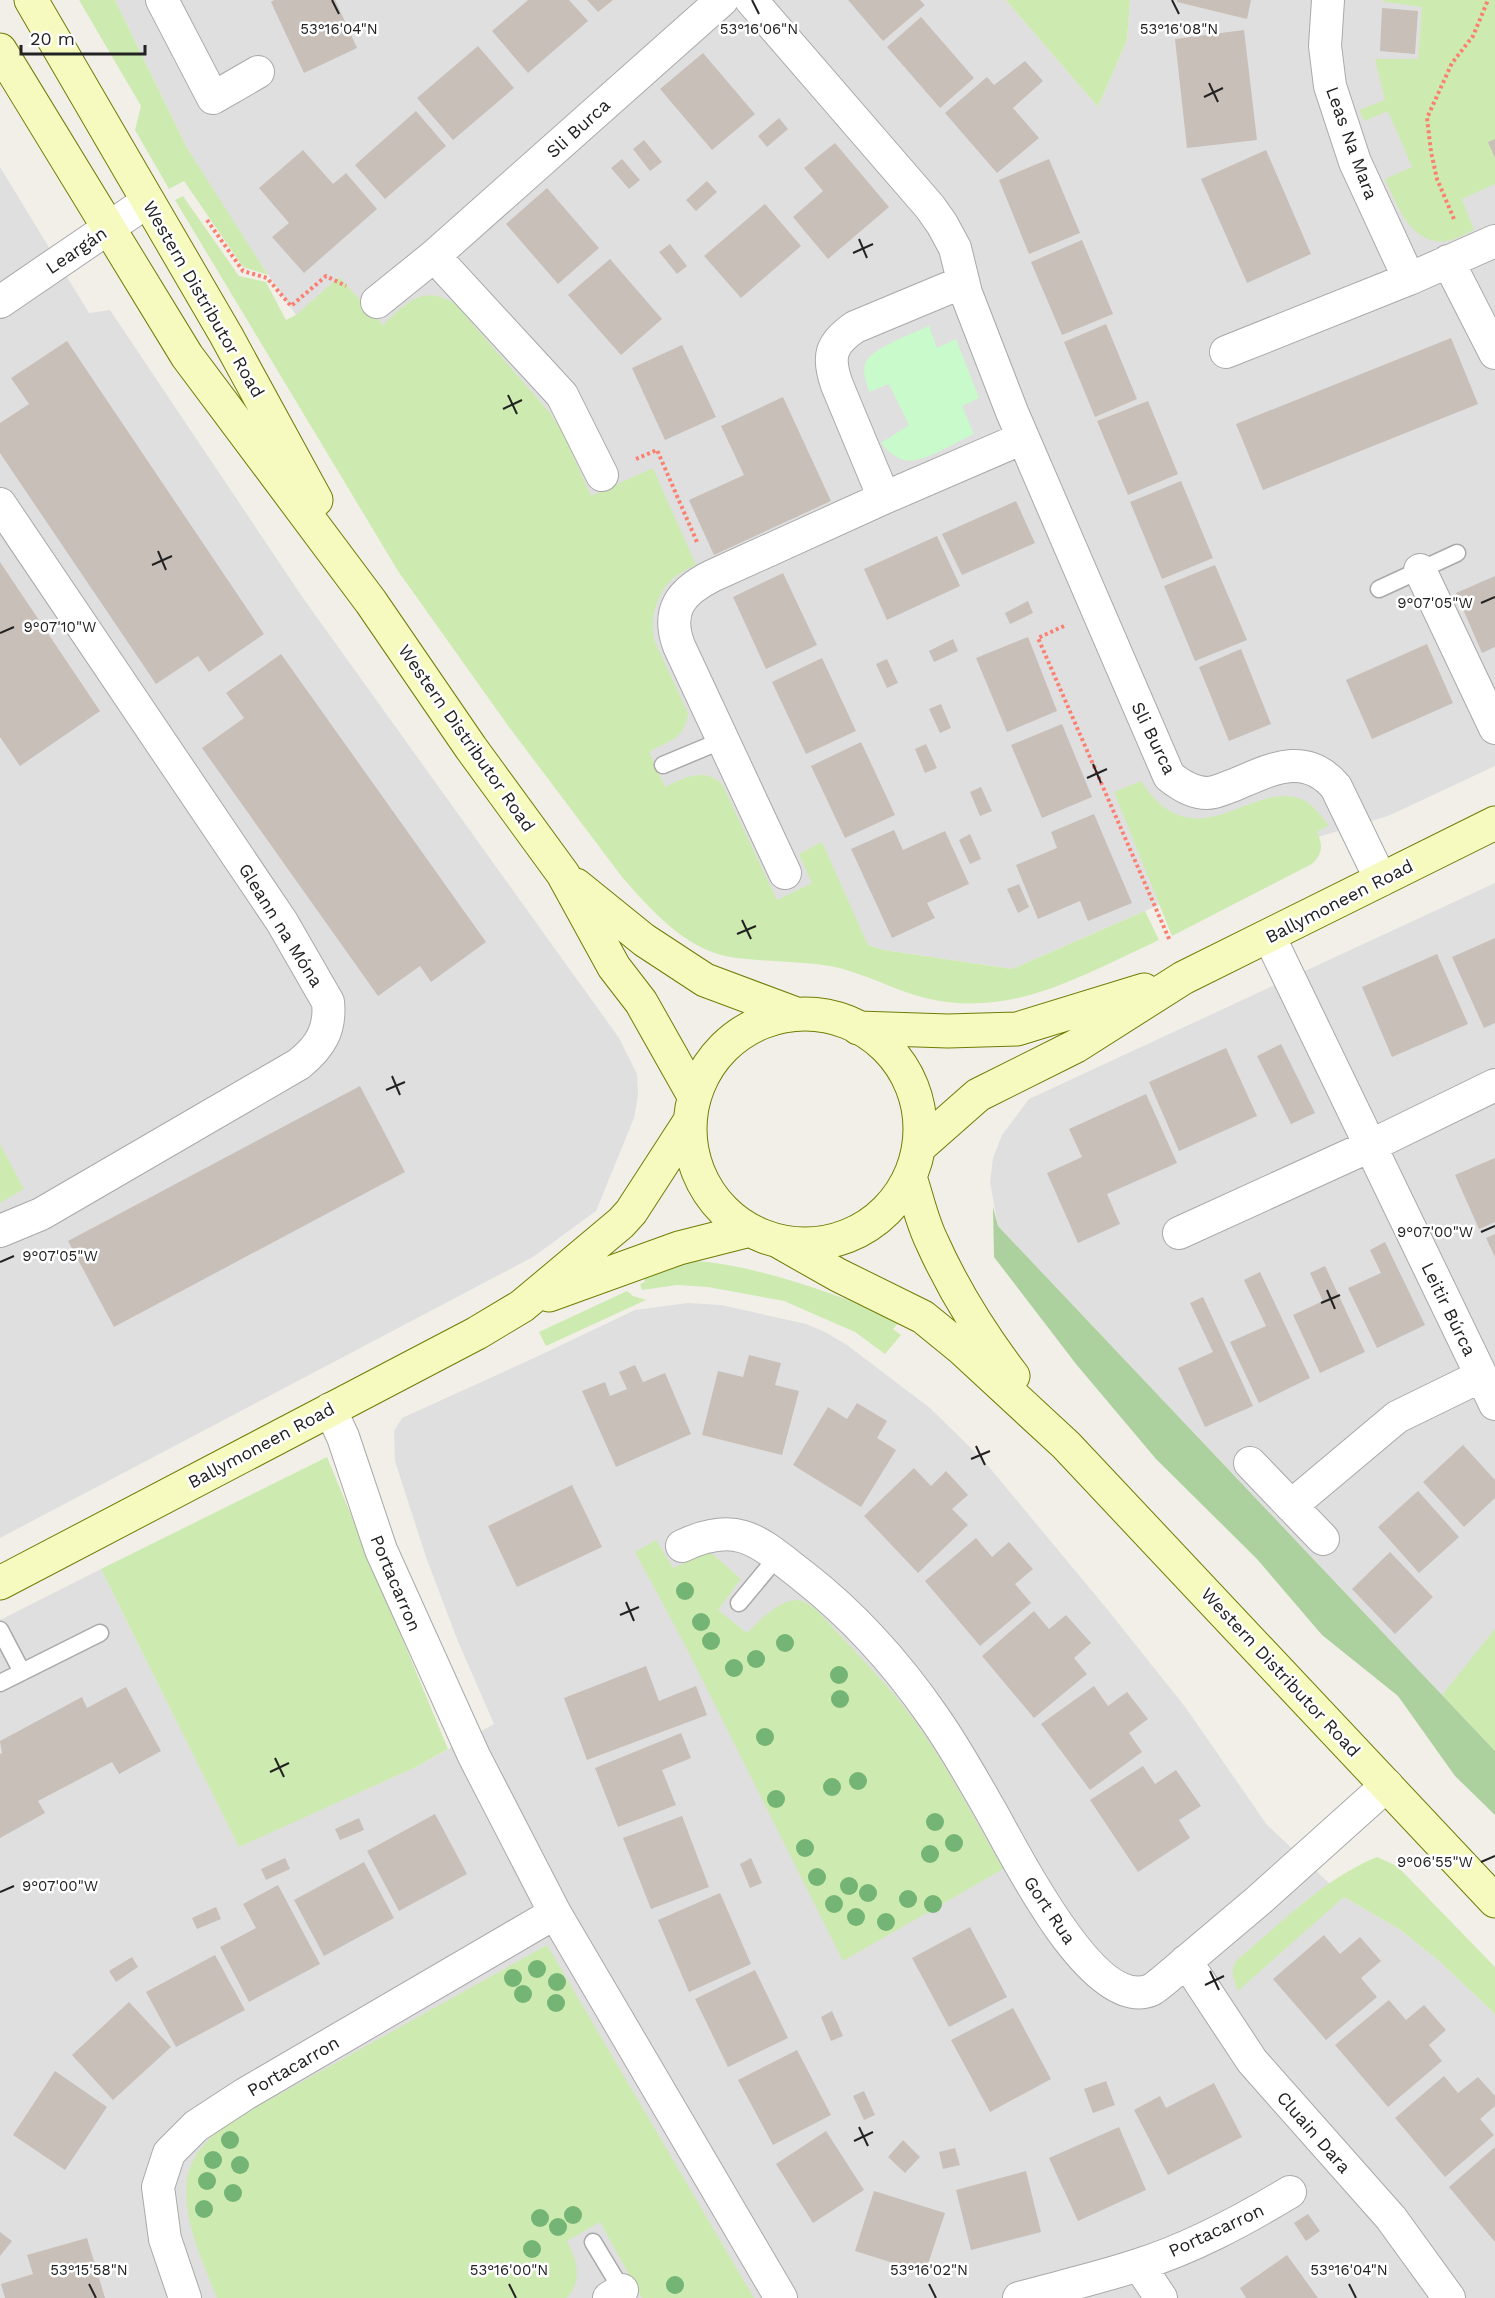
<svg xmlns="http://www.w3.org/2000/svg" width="1495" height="2298" viewBox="0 0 1495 2298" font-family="'Work Sans',sans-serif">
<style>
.residential{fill:#e0dfdf}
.grass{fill:#cdebb0}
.forest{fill:#add19e}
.park{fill:#c8facc}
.building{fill:#c7bfb8}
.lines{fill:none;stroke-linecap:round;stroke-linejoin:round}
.lane-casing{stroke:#a9a9a9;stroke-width:19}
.street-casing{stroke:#a9a9a9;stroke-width:34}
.secondary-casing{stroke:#707d05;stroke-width:35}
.path{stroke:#fa8072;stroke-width:4;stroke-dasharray:3 3;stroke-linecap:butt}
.lane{stroke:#fff;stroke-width:16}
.street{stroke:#fff;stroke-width:32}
.secondary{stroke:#f7fabf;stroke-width:33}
.tree{fill:#74b475}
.ticks{fill:none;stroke:#222;stroke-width:2}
.labels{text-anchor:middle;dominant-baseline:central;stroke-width:5;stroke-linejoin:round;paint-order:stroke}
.street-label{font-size:18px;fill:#222;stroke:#fff}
.ticks-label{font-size:15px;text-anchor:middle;fill:#222;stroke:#fff;stroke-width:5;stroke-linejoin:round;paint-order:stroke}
</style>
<rect width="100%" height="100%" fill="#f2efe9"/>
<path class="residential" d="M115 0H1006L1098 107 1127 40 1130 0H1495V766L1388 816 1305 841 1012 969 884 950 751 906 296 315 242 237 187 148Z
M0 167 89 313 110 310 303 598 619 1038 637 1074 638 1095 634 1118 596 1211 533 1257 0 1538Z
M1495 883V1751L998 1226 990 1182 993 1158 1002 1135 1029 1099Z
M688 1303 721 1305 806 1324 825 1332 847 1345 930 1408 984 1461 1107 1609 1186 1708 1267 1825 1344 1897 1399 1929 1438 1960 1495 2014V2298H0V1620L101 1569 239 1846 418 1766 494 1724 457 1639 426 1557 395 1461 394 1431 402 1418 534 1358 635 1310Z"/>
<path class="grass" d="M79 0H115L187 148 268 275 243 267 184 181 169 189 135 130 141 106Z
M1006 0H1130L1127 40 1098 107Z
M1384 0H1495V184L1462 199 1474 230C1466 233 1456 240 1447 241 1411 246 1397 205 1385 179L1412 167 1388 111 1364 121 1359 110 1385 100 1375 59H1418L1422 7 1384 2Z
M183 196 239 276 266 282 286 320 296 315 339 277 383 325C406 304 422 283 455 304L550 413 563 433 591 496 653 468 696 565C691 568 684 570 679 574 658 587 648 619 655 642L688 713C685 740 669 740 649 752L665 787C684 778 704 767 722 784L777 900 812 883 799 854 822 842 868 945 884 950 1012 969 1145 911 1159 940C1082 975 1013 1019 925 998 893 990 863 972 830 966 797 961 763 962 730 957 686 950 650 909 622 877L509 727 398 571 175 200Z
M1141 781C1197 868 1257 772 1307 802 1315 807 1322 818 1329 825L1317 832C1323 845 1323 854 1312 864L1172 936 1114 792Z
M0 1144 24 1189 0 1203Z
M687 1260C761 1265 833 1294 901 1320L893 1329 901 1335 885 1354 855 1332 784 1301 708 1287 677 1285 642 1290 640 1284 645 1282 642 1272Z
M627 1291 633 1296 646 1300 546 1346 539 1332Z
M327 1457 448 1749 418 1766 239 1847 101 1569Z
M656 1540 673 1568 710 1552 741 1579 718 1610 747 1633C759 1621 778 1601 796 1600 812 1600 828 1623 838 1633 863 1660 889 1686 911 1716 946 1763 974 1818 1003 1869L843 1961 686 1647 635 1552Z
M1495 1629V1751L1442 1695Z
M1377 1857 1397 1866 1495 1967V2014L1438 1960 1399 1929 1344 1897 1238 1991C1234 1980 1229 1970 1237 1960 1280 1924 1325 1878 1377 1857Z
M547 1945 754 2298H642L600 2222 567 2241C577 2260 583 2280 567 2298H217C202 2260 172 2198 194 2159 200 2147 212 2137 221 2127Z"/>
<path class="forest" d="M993 1207 998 1226 1495 1751V1815L1455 1776 1398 1696 1322 1635 1257 1559 1156 1459 1076 1364 994 1257Z"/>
<path class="park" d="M929 326 937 348 956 339 979 398 962 406 974 434C958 441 920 465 904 460 894 457 887 450 881 443L909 425 889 384 869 392C867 384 862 373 865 364 869 349 914 333 929 326Z"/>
<path class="building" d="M274 0H335L357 48 304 73 271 2Z
M528 0H569L588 21 528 73 492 31Z
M587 0H613L598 12Z
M848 0H920L925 5 883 41Z
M1177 0H1251L1247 19 1177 2Z
M1382 8 1418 11 1415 54 1380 51Z
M921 17 974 78 940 108 887 47Z
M1244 30 1257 140 1187 148 1175 39Z
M478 46 514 88 453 140 417 98Z
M703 53 755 114 712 150 660 89Z
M1025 61 1043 81 1013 108 1039 138 997 173 945 113 987 77 994 85Z
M416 111 446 146 385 199 355 165Z
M779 118 788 129 767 147 758 136Z
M1495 139V158L1488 142Z
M644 140 662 162 650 171 633 149Z
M835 143 889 207 828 259 793 217 823 191 804 168Z
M303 150 333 184 346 173 377 209 304 273 272 237 289 223 259 188Z
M1266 150 1311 254 1247 283 1201 179Z
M622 159 640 180 629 189 611 168Z
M1049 159 1080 233 1029 254 999 180Z
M707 181 717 192 696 211 686 200Z
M547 188 599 248 558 284 506 224Z
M765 204 801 246 741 298 704 256Z
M1082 240 1113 314 1062 335 1031 262Z
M670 244 687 266 677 274 659 252Z
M610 259 662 319 621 355 568 295Z
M1106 324 1137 399 1095 417 1064 342Z
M1451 338 1478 404 1263 490 1236 424Z
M67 341 264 634 209 672 198 656 156 684 0 453V423L29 404 11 378Z
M682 345 716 417 665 440 632 368Z
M783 397 831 501 714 555 689 500 744 475 721 426Z
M1148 401 1178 474 1128 495 1097 421Z
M1181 481 1213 558 1162 579 1130 502Z
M1016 501 1035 543 962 575 942 534Z
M937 536 960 586 887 620 864 569Z
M0 562 100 711 20 766 0 737Z
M1215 565 1247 640 1195 661 1164 586Z
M783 573 817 645 766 669 733 597Z
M1495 576V647L1482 653 1456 593Z
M1028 601 1033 613 1010 624 1005 613Z
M1028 637 1057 711 1007 732 976 658Z
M953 639 958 651 934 662 929 651Z
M1427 644 1453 703 1372 739 1346 680Z
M1241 649 1271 724 1229 741 1199 667Z
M281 654 486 942 431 982 420 966 378 996 202 748 244 718 226 693Z
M822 658 856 731 806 754 772 682Z
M887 659 898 683 887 688 876 664Z
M941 704 951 728 940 733 929 709Z
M1062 724 1092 797 1042 818 1011 745Z
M861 742 895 815 845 838 811 766Z
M926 744 937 768 925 773 915 749Z
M981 787 992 811 980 816 970 792Z
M1094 814 1132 903 1088 921 1080 901 1038 919 1016 865 1057 848 1051 832Z
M894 830 903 850 945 831 969 884 927 903 935 918 892 938 851 849Z
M970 834 981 859 970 864 959 840Z
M1019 884 1029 907 1018 913 1007 889Z
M1495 938V1023L1484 1028 1452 957Z
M1437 954 1468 1024 1392 1057 1362 987Z
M1281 1044 1315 1113 1291 1124 1257 1056Z
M1226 1048 1257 1116 1179 1151 1149 1082Z
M360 1086 405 1172 114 1327 68 1241Z
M1146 1094 1177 1163 1107 1194 1120 1224 1078 1243 1047 1173 1082 1157 1069 1129Z
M1495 1158V1222L1479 1229 1455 1175Z
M1495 1234V1257L1486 1238Z
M1385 1242 1425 1325 1377 1348 1348 1288 1381 1273 1370 1250Z
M1325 1266 1365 1352 1320 1373 1293 1315 1323 1301 1310 1273Z
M1260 1272 1310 1378 1259 1403 1230 1342 1266 1326 1244 1280Z
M1203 1297 1253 1406 1205 1427 1178 1368 1213 1352 1190 1303Z
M749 1355 781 1363 775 1385 799 1391 782 1455 702 1435 718 1371 743 1377Z
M635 1365 643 1382 665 1373 691 1434 616 1467 582 1391 605 1382 610 1396 627 1389 619 1372Z
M857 1403 887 1421 877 1438 896 1450 861 1507 793 1465 828 1407 847 1419Z
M1463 1445 1495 1480V1498L1464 1527 1423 1482Z
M914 1468 931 1486 946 1471 968 1495 952 1509 968 1525 918 1573 864 1516Z
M572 1485 602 1547 517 1587 488 1526Z
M1418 1491 1459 1537 1419 1573 1378 1527Z
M976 1538 992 1557 1009 1542 1033 1569 1015 1584 1031 1603 980 1646 925 1581Z
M1390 1552 1433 1597 1395 1634 1352 1589Z
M1034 1611 1049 1629 1066 1615 1091 1643 1074 1658 1087 1674 1034 1718 982 1656Z
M646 1666 659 1701 696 1686 707 1715 587 1760 564 1698Z
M1094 1686 1108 1706 1127 1692 1148 1719 1129 1733 1142 1752 1090 1790 1041 1724Z
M126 1687 161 1751 119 1774 112 1762 38 1801 45 1813 0 1838V1754L2 1753 0 1741 82 1697 87 1708Z
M681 1733 691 1758 662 1770 676 1805 618 1827 595 1768Z
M1143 1766 1155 1784 1176 1770 1201 1806 1179 1820 1190 1838 1138 1872 1090 1800Z
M435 1814 467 1874 399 1911 367 1851Z
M682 1816 709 1887 651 1909 623 1838Z
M359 1818 364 1830 340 1840 335 1829Z
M285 1858 290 1869 266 1880 261 1869Z
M751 1858 762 1883 750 1888 740 1864Z
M364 1862 394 1918 324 1956 294 1900Z
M278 1885 320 1964 249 2002 220 1947 256 1928 243 1904Z
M720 1893 751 1964 689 1992 658 1920Z
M216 1907 221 1919 197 1929 192 1918Z
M970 1927 1007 1997 949 2027 912 1958Z
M1324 1935 1340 1954 1360 1937 1381 1961 1361 1978 1377 1997 1326 2040 1273 1979Z
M215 1955 245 2010 176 2047 146 1992Z
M132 1957 138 1967 116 1982 109 1971Z
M755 1970 788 2038 728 2067 695 1999Z
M1389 2000 1406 2020 1424 2005 1446 2030 1429 2045 1442 2061 1388 2107 1335 2045Z
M129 2002 171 2047 113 2100 72 2055Z
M1013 2008 1051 2079 990 2112 951 2040Z
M832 2011 843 2036 831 2041 821 2017Z
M797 2050 831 2115 773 2145 738 2080Z
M55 2071 107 2107 65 2170 13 2135Z
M1444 2076 1458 2093 1478 2077 1495 2096V2106L1480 2119 1494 2135 1445 2177 1395 2118Z
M1106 2081 1115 2105 1093 2113 1084 2089Z
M1214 2083 1242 2137 1168 2175 1134 2110 1160 2096 1166 2108Z
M864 2091 875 2115 864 2120 853 2096Z
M1119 2127 1146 2190 1078 2221 1049 2158Z
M826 2131 864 2190 813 2223 776 2164Z
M903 2140 920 2157 905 2173 888 2157Z
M1495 2147V2242L1449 2187Z
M955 2148 960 2165 943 2169 939 2152Z
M1026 2171 1041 2232 971 2250 956 2190Z
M874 2191 945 2213 925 2273 855 2251Z
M1308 2214 1320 2231 1306 2241 1294 2223Z
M0 2232 12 2241 0 2256Z
M87 2238 105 2298H5L1 2284 33 2274 27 2255Z
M1287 2255 1318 2298H1246L1240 2288Z"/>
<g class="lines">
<g class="lane-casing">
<path id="lane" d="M1379 589 1457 553
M663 765 723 740
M739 1603 778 1556
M0 1630 22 1672
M0 1683 100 1633
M593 2242 622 2290"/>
</g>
<g class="street-casing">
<path id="street" d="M162 0 213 98 258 72
M751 0 930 207 942 224 955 248 966 293 1012 412 1169 776C1180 785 1193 793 1207 793 1216 793 1225 788 1234 785 1270 770 1305 750 1336 787L1381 880
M1328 0 1325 46 1330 86 1355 162 1409 279
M434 256 562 395 602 475
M1448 261 1495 353
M0 302 148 201
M377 302 434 256 722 0
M1226 352 1409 279 1495 241
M884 498 837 385C827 357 830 344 855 327L963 282
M0 504 282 922 328 1002C331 1030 320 1047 299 1064L41 1214 0 1231
M1420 570 1495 728
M785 873 679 646C666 611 680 592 712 576L884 498 1023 438
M1269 936 1495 1404
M1179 1233 1372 1145 1495 1085
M330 1409 343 1437 381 1550 474 1756 555 1913 781 2298
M1250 1463 1323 1539
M1291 1506 1397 1417 1481 1376
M682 1546C739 1519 759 1542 803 1576 853 1615 897 1664 933 1716 955 1747 973 1780 992 1813 1014 1852 1093 2014 1151 1990 1155 1988 1159 1984 1162 1982L1259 1900 1387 1785
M1186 1961 1252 2061 1391 2218 1449 2298
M1139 2265 1161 2298
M185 2298 165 2239 158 2187 169 2153 196 2126 245 2094 555 1913
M609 2298 622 2290
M1019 2298C1059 2287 1099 2278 1138 2265 1192 2248 1242 2221 1290 2192"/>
</g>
<g class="secondary-casing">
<path id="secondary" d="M31 0 226 335 316 500
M0 50 187 356 371 602 471 748 563 874 614 967 641 1002 694 1096
M576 885 644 940 705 980 796 1014
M690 1129a115 115 0 1 1 230 0a115 115 0 1 1-230 0Z
M858 1028 948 1031 1017 1029 1144 990
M919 1147 978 1095 1076 1046 1183 978 1495 823
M910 1177C917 1198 922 1222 932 1242 954 1291 981 1334 1013 1376
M778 1241 838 1275 923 1317 961 1348 1066 1445 1495 1901
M549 1295 679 1248 750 1230
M0 1583 477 1333 522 1306 621 1223 631 1212 690 1121"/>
</g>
<path class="path" d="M1454 219 1437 179 1431 152 1427 118 1452 63 1473 36 1488 0
M207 220 243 271 267 278 291 306 326 276 346 286
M636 459 657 450 697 542
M1064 626 1038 638 1170 941"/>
<use href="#lane" class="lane"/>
<use href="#street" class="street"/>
<use href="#secondary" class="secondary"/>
</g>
<g class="tree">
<circle cx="685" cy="1591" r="9"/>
<circle cx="701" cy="1622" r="9"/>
<circle cx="711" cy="1641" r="9"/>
<circle cx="785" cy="1643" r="9"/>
<circle cx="756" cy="1659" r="9"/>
<circle cx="734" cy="1668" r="9"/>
<circle cx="839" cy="1675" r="9"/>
<circle cx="840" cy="1699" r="9"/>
<circle cx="765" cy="1737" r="9"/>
<circle cx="858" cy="1781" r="9"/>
<circle cx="832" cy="1787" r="9"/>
<circle cx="776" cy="1799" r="9"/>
<circle cx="935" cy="1822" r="9"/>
<circle cx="954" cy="1843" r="9"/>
<circle cx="805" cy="1848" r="9"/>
<circle cx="930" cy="1854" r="9"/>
<circle cx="817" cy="1877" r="9"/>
<circle cx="849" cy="1886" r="9"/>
<circle cx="868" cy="1893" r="9"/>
<circle cx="908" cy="1899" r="9"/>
<circle cx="834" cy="1904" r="9"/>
<circle cx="933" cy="1904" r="9"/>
<circle cx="856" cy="1917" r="9"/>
<circle cx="886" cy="1922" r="9"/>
<circle cx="537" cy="1969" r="9"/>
<circle cx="513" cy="1978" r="9"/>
<circle cx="557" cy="1982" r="9"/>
<circle cx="523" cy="1994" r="9"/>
<circle cx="556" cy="2003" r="9"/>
<circle cx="230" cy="2140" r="9"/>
<circle cx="213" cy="2160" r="9"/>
<circle cx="240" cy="2165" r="9"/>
<circle cx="207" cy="2181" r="9"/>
<circle cx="233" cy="2193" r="9"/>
<circle cx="204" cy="2209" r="9"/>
<circle cx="573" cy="2215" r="9"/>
<circle cx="540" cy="2218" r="9"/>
<circle cx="558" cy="2227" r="9"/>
<circle cx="532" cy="2249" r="9"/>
<circle cx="675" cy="2285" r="9"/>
</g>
<path class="ticks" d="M332 0 339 14M752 0 759 14M1172 0 1179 14M1209 83 1218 102M1204 97 1223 88M859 239 867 258M853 253 873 244M508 395 517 414M503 409 522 400M158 551 166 570M152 565 172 556M1481 603 1495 597M0 633 14 627M1093 764 1101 783M1087 778 1107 769M742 920 751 939M737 934 756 926M392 1076 400 1095M386 1090 405 1082M1481 1232 1495 1226M0 1262 14 1256M1327 1290 1335 1309M1321 1303 1340 1295M976 1446 985 1465M971 1459 990 1451M626 1602 634 1621M620 1615 639 1607M275 1758 284 1777M270 1772 289 1763M1481 1862 1495 1856M0 1892 14 1886M1210 1971 1219 1990M1205 1985 1224 1976M859 2127 868 2146M854 2141 873 2132M89 2284 96 2298M509 2284 516 2298M929 2284 936 2298M1349 2284 1356 2298"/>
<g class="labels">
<g class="street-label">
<text transform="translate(578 128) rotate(-42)">Sli Burca</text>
<text transform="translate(1352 143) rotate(70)">Leas Na Mara</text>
<text transform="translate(76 250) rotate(-34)">Leargán</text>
<text transform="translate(204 299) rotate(60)">Western Distributor Road</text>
<text transform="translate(467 738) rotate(55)">Western Distributor Road</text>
<text transform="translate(1154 738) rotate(64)">Sli Burca</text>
<text transform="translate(1339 901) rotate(-27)">Ballymoneen Road</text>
<text transform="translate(281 925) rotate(58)">Gleann na Móna</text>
<text transform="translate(1449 1309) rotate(64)">Leitir Búrca</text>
<text transform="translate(261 1445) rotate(-28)">Ballymoneen Road</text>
<text transform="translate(396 1583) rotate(67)">Portacarron</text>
<text transform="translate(1281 1672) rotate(47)">Western Distributor Road</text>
<text transform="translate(1050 1910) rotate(56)">Gort Rua</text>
<text transform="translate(293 2066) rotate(-30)">Portacarron</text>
<text transform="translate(1314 2132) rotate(49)">Cluain Dara</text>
<text transform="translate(1216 2230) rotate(-25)">Portacarron</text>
</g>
</g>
<g class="ticks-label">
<text x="339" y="34">53°16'04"N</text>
<text x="1179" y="34">53°16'08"N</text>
<text x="759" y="34">53°16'06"N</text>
<text x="1435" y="608">9°07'05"W</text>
<text x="60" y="632">9°07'10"W</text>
<text x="1435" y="1237">9°07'00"W</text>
<text x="60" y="1261">9°07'05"W</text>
<text x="1435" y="1867">9°06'55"W</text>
<text x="60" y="1891">9°07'00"W</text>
<text x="89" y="2275">53°15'58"N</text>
<text x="509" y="2275">53°16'00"N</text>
<text x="929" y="2275">53°16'02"N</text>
<text x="1349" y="2275">53°16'04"N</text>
</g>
<path d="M21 45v9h124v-9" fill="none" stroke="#222222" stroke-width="3"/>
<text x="30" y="45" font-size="18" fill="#222222" stroke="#ffffff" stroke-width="4.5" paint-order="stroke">20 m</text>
</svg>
